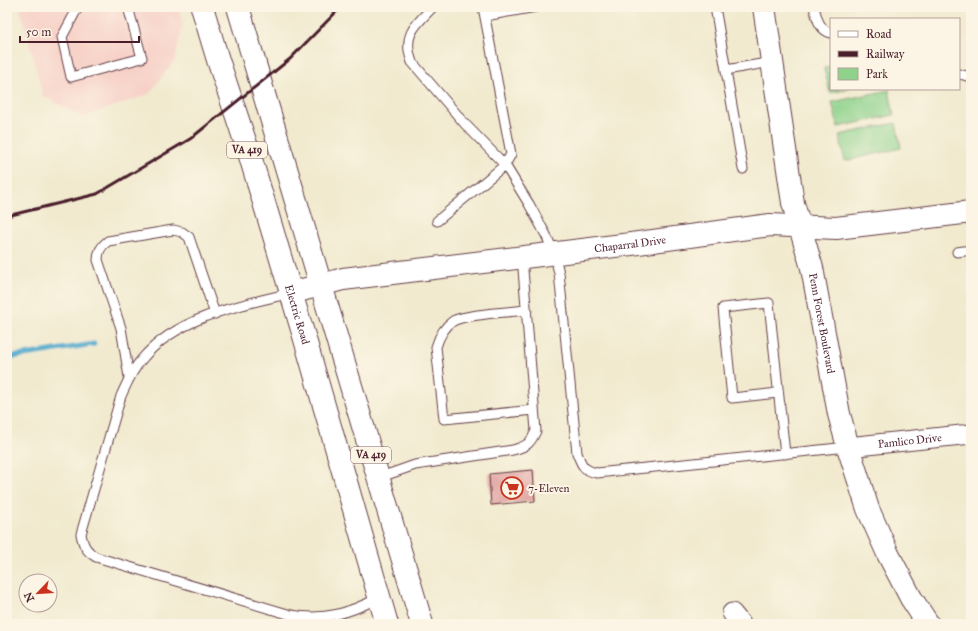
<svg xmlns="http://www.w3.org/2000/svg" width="978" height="631" viewBox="0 0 978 631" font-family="'IM FELL Great Primer',serif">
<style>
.built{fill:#f7d1c8}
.green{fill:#8ed28c;stroke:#6c785c}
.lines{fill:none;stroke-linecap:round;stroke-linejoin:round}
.stream{stroke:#4fa9cd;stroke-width:5}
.building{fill:#de9d9c}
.lane-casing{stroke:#633d44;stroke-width:11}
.street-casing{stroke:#633d44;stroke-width:21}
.secondary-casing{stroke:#633d44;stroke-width:24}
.primary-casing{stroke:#633d44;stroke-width:24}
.lane{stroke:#fff;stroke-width:9}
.street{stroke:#fff;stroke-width:19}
.secondary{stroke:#fff;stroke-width:22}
.primary{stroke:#fff;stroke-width:22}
.rail{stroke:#4a1f2b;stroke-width:3}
.labels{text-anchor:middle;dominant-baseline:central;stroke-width:4;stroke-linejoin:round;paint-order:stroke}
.shield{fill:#fcf5e5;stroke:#7f5f63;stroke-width:1}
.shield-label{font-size:10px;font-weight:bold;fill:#4a1f2b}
.street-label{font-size:11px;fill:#4a1f2b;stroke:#fcf5e5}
.poi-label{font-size:11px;fill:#4a1f2b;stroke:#fcf5e5;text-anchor:start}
</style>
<rect width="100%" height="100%" fill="#fcf5e5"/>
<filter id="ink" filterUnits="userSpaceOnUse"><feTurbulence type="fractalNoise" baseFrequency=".025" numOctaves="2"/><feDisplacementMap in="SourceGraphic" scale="8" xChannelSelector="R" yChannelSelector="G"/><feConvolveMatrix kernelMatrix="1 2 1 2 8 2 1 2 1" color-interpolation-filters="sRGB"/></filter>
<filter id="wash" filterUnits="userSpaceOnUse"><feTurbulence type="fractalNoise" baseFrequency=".012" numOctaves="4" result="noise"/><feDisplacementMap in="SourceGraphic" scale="16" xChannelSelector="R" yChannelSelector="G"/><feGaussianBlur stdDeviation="0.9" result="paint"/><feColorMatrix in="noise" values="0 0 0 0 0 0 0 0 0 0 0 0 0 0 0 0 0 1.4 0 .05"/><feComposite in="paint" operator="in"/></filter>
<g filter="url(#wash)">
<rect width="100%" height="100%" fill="#f1eacf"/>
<path class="built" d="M20 7H178L183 25 175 60 149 94 83 117 43 96Z"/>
<path class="green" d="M831 66V89H850L830 93 824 68Z
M889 90 894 115 838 127 832 102Z
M896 123 901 148 845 161 839 135Z"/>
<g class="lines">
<path class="stream" d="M7 356 11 357 94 344"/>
</g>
<g id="blocks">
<path class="building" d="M533 470 535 501 491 505 489 474Z"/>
</g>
</g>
<g filter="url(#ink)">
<use href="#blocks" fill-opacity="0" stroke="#633d44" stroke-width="1"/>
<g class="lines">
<g class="lane-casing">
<path id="lane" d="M433 7C415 25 402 35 412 62L465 124 505 165 529 204 546 235 554 253 559 273 577 453C582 466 583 470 597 473L848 447
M715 7 743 169
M814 7C817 18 819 30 831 33
M77 9 62 37 71 77 142 58 128 7
M485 16 536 7
M726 70 772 62
M959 74 971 77
M437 221 505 165 511 154 483 7
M957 252 971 250
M291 293C240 305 177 317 142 359 132 370 127 383 121 396L81 534C83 545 86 551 96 557L291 615C326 621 348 613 379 598
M527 310C510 312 465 314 453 321 444 327 439 337 436 347L444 419 534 410
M129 377 121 328 98 260C98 251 101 246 108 241L173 230 182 232 189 237 215 314
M778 393 732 398 723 308 769 303 785 454
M378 478 415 465 513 450C527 446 530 444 536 431L522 257"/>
</g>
<g class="street-casing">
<g id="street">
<path id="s1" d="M848 447 971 434"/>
<path d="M732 613 741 624"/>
</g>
</g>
<g class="secondary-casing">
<g id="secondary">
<path id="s2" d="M764 7 793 203 812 268 839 414 848 447 868 509 888 554 911 598 928 624"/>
<path id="s3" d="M291 293 343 279 631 244 770 225 836 228 971 212"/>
</g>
</g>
<g class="primary-casing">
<g id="primary">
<path id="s4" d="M202 7 218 60 250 156 304 336 387 624"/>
<path d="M238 7 422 624"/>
</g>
</g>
<use href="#lane" class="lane"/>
<use href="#street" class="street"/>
<use href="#secondary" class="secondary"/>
<use href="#primary" class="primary"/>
<path class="rail" d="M7 216 97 194 190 139 290 59 341 7"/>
</g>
</g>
<defs>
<g id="supermarket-ring" transform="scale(1.15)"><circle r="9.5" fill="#fcf5e5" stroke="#c8321e" stroke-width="1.5"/><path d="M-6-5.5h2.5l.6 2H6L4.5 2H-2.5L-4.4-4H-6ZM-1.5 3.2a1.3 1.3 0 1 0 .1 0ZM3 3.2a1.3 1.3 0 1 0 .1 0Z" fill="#c8321e"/></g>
</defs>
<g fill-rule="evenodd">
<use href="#supermarket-ring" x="512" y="488"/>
</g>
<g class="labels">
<g class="shield">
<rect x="227" y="142" width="40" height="16" rx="3"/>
<rect x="351" y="447" width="40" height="16" rx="3"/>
</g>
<g class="shield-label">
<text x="247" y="150">VA 419</text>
<text x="371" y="455">VA 419</text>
</g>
<g class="street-label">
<text stroke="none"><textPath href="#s3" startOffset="343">Chaparral Drive</textPath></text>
<text stroke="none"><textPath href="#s4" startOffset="322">Electric Road</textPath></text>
<text stroke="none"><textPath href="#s2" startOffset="322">Penn Forest Boulevard</textPath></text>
<text stroke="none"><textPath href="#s1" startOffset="62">Pamlico Drive</textPath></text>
</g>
<g class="poi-label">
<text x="528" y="488">7-Eleven</text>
</g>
</g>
<rect width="978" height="631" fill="none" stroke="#fcf5e5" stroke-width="24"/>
<rect x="830" y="18" width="130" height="72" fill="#fcf5e5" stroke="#b59f9b"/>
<rect x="838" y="31" width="20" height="6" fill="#ffffff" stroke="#b59f9b"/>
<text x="866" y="38" font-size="12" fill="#4a1f2b">Road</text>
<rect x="838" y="51" width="20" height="6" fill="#4a1f2b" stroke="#b59f9b"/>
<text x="866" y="58" font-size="12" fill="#4a1f2b">Railway</text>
<rect x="838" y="68" width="20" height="12" fill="#8ed28c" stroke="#b59f9b"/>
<text x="866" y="78" font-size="12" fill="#4a1f2b">Park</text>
<g transform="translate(38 593) rotate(245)"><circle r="19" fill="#fcf5e5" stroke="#b59f9b"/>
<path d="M0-3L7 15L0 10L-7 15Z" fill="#c8321e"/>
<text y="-6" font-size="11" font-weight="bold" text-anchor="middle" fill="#4a1f2b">N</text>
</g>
<path d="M20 36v6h119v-6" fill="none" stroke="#4a1f2b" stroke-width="2"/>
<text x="26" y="36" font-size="12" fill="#4a1f2b" stroke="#fcf5e5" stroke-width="3" paint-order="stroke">50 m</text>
</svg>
